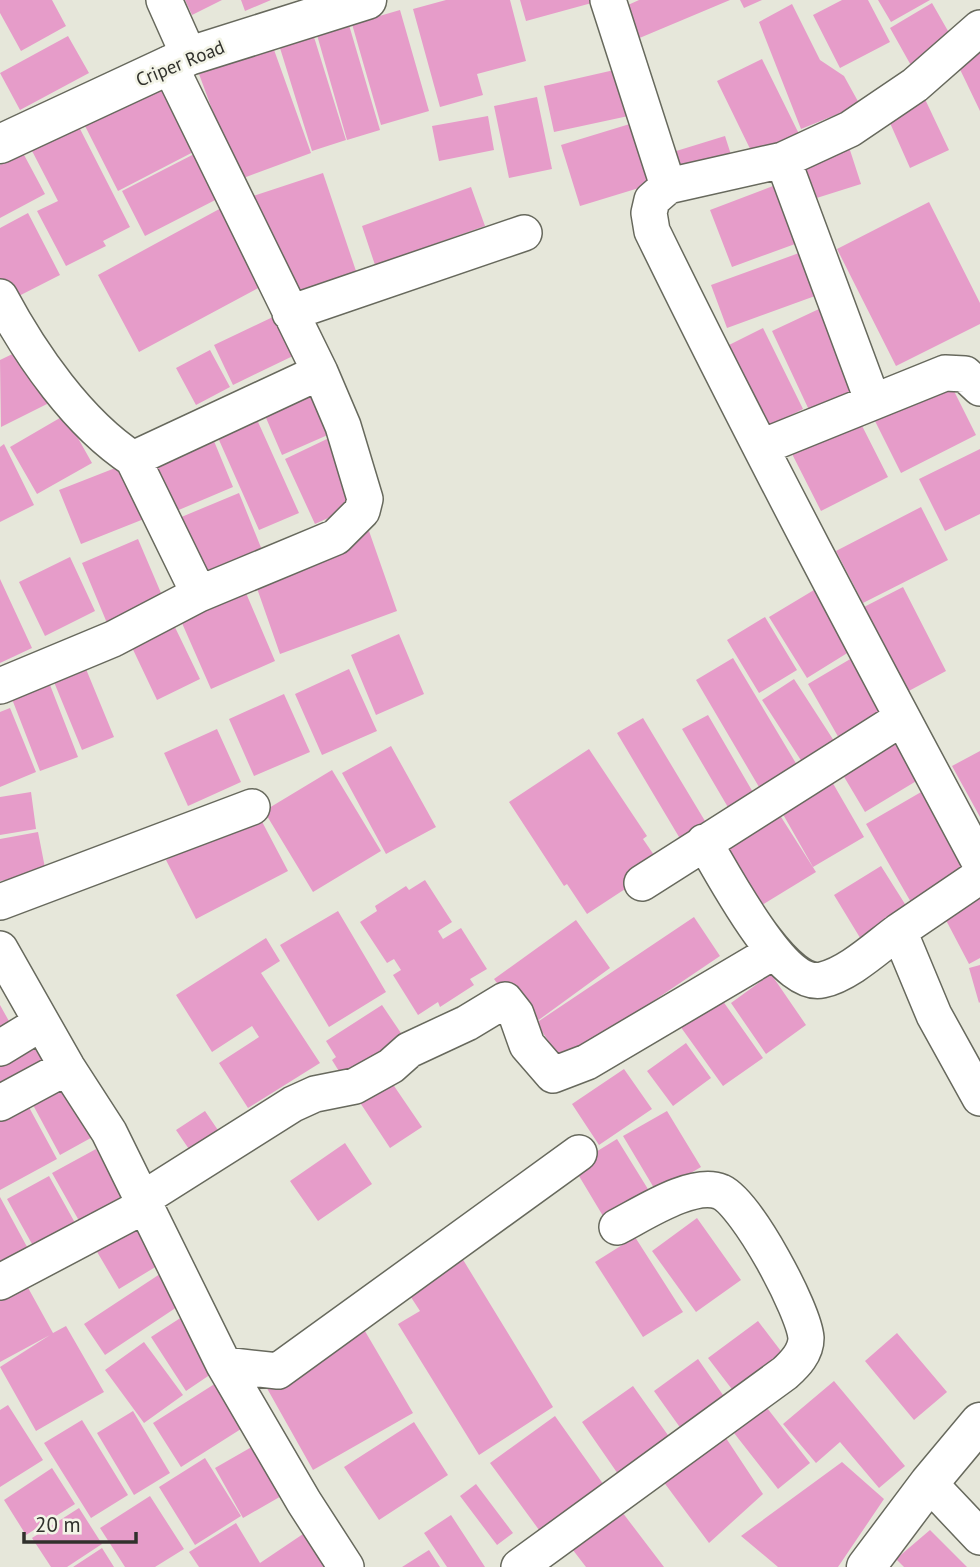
<svg xmlns="http://www.w3.org/2000/svg" width="980" height="1567" viewBox="0 0 980 1567" font-family="'PT Sans',sans-serif">
<style>
.building{fill:#e69cc9}
.lines{fill:none;stroke-linecap:round;stroke-linejoin:round}
.street-casing{stroke:#67695d;stroke-width:38}
.secondary-casing{stroke:#67695d;stroke-width:41}
.street{stroke:#fff;stroke-width:35}
.secondary{stroke:#fff;stroke-width:38}
.labels{text-anchor:middle;dominant-baseline:central;stroke-width:5;stroke-linejoin:round;paint-order:stroke}
.street-label{font-size:19px;fill:#30312c;stroke:#f3f4e7}
</style>
<rect width="100%" height="100%" fill="#e6e7da"/>
<path class="building" d="M0 0H52L66 26 21 51 0 13Z
M185 0H222L192 15Z
M241 0H271L245 11Z
M446 0H510L526 61 477 74 483 95 440 107 413 9Z
M520 0H599V1L526 21Z
M639 0H730L630 42 617 10Z
M740 0H762L744 8Z
M842 0H868L890 42 840 68 813 15Z
M878 0H930L891 22Z
M932 3 956 45 913 69 890 28Z
M792 4 820 60 844 76 860 105 801 129 759 22Z
M400 10 429 111 381 125 352 24Z
M349 25 380 130 347 140 317 35Z
M68 36 89 73 20 110 0 73Z
M314 37 346 140 312 151 280 48Z
M273 47 311 153 238 180 199 74Z
M980 48V111L955 59Z
M762 59 801 138 756 161 717 81Z
M623 68 633 115 554 132 544 86Z
M167 79 201 148 118 191 83 122Z
M537 97 552 169 509 178 494 106Z
M924 97 949 150 910 168 886 114Z
M488 116 494 150 439 161 432 126Z
M77 123 130 227 103 241 106 246 66 266 37 211 58 201 30 147Z
M633 123 652 184 580 206 561 145Z
M725 136 733 161 681 177 673 152Z
M848 144 861 184 804 202 791 162Z
M200 151 223 196 145 236 122 191Z
M23 153 45 194 0 218V165Z
M323 173 357 274 287 297 253 196Z
M773 186 795 244 732 267 710 210Z
M471 187 485 226 375 265 362 226Z
M929 202 980 303V324L896 366 837 249Z
M223 207 262 286 139 352 98 275Z
M28 213 60 275 9 301 0 284V228Z
M799 253 815 296 727 328 711 285Z
M819 309 855 389 809 410 772 331Z
M275 316 295 355 233 385 214 345Z
M763 328 803 409 762 430 721 349Z
M25 348 51 402 1 427 0 360Z
M210 350 230 387 196 405 176 368Z
M950 383 976 435 901 473 875 421Z
M308 384 330 434 282 455 260 404Z
M855 412 888 477 821 511 788 446Z
M254 413 299 513 259 530 215 431Z
M65 415 92 463 37 494 10 447Z
M209 429 233 487 174 512 150 454Z
M329 438 359 504 315 524 285 459Z
M4 444 34 505 0 522V447Z
M980 449V514L945 531 919 479Z
M128 463 149 517 81 544 59 490Z
M239 493 262 550 202 575 179 518Z
M921 507 948 560 863 603 836 551Z
M369 531 397 611 280 654 252 574Z
M138 539 164 600 107 623 82 563Z
M70 557 95 611 45 636 19 582Z
M0 579 32 648 0 663Z
M243 586 275 661 211 689 178 614Z
M819 587 857 647 807 678 769 617Z
M903 587 946 671 905 693 862 608Z
M765 617 797 670 759 693 727 640Z
M171 619 200 679 157 700 128 639Z
M399 634 424 694 376 715 351 655Z
M733 658 797 765 759 787 696 680Z
M852 658 885 713 840 740 808 684Z
M86 669 114 737 82 750 54 682Z
M349 669 377 731 322 755 295 694Z
M794 679 836 744 804 765 762 700Z
M50 685 78 757 40 771 12 699Z
M284 694 310 752 254 776 229 719Z
M10 708 36 772 0 787V712Z
M708 715 754 794 729 809 682 729Z
M643 718 711 831 685 847 617 733Z
M217 729 241 782 188 806 164 753Z
M898 736 923 777 865 812 840 770Z
M391 746 436 827 386 854 342 773Z
M589 749 647 836 643 839 656 858 654 870 587 914 567 884 564 886 509 802Z
M980 751V817L952 766Z
M332 770 381 851 313 892 264 811Z
M831 780 864 837 813 867 780 809Z
M928 788 974 868 912 904 866 824Z
M31 792 36 829 0 835V797Z
M776 809 816 872 754 910 716 847Z
M258 814 288 871 196 919 166 860Z
M38 832 46 873 0 881V839Z
M881 866 910 912 862 941 834 895Z
M425 880 452 922 438 931 443 939 461 928 487 969 470 979 474 985 440 1007 438 1002 418 1015 393 975 401 970 394 959 387 963 360 922 377 911 375 906 406 886 409 890Z
M980 882V958L969 964 938 905Z
M338 911 386 992 329 1027 280 945Z
M694 917 720 956 563 1062 536 1023Z
M576 920 610 968 529 1027 494 979Z
M266 938 280 961 261 973 320 1063 248 1108 219 1063 259 1037 252 1026 212 1052 176 995Z
M980 965V1002L979 1003 969 968Z
M771 974 806 1025 766 1054 731 1003Z
M720 997 763 1058 723 1086 680 1026Z
M0 1005 10 1023 0 1029Z
M382 1005 407 1042 345 1081 332 1060 336 1057 326 1041Z
M37 1032 57 1066 0 1099V1054Z
M686 1043 711 1078 673 1106 647 1071Z
M624 1069 652 1109 599 1145 572 1104Z
M63 1071 98 1134 60 1155 26 1092Z
M390 1080 422 1127 390 1148 359 1101Z
M24 1098 57 1159 0 1190V1111Z
M205 1111 224 1139 195 1158 176 1130Z
M667 1111 701 1167 657 1193 623 1136Z
M617 1139 651 1194 606 1221 573 1166Z
M345 1143 372 1184 318 1221 290 1181Z
M96 1149 125 1202 82 1226 52 1173Z
M49 1176 79 1230 37 1253 7 1199Z
M0 1197 32 1256 0 1273Z
M697 1218 741 1280 696 1312 652 1251Z
M136 1220 162 1263 119 1289 93 1245Z
M635 1237 683 1312 643 1337 595 1262Z
M462 1258 553 1407 479 1455 398 1324 420 1311 407 1291Z
M163 1272 183 1303 105 1355 84 1324Z
M21 1275 53 1333 66 1326 104 1392 36 1431 0 1367 50 1335 0 1362V1287Z
M185 1315 220 1368 186 1391 151 1337Z
M758 1321 790 1363 741 1401 708 1358Z
M362 1326 413 1413 313 1470 264 1383Z
M897 1333 947 1392 914 1420 865 1361Z
M144 1342 183 1395 144 1423 105 1370Z
M698 1359 732 1408 689 1440 654 1391Z
M224 1378 252 1422 181 1467 153 1423Z
M834 1381 905 1466 879 1488 840 1442 816 1463 783 1424Z
M633 1386 670 1438 618 1474 582 1422Z
M760 1399 810 1463 778 1489 727 1424Z
M8 1405 43 1460 0 1487V1410Z
M133 1411 170 1473 134 1495 97 1433Z
M555 1416 606 1488 542 1534 490 1463Z
M82 1420 128 1495 91 1518 44 1443Z
M414 1422 448 1475 379 1520 344 1467Z
M722 1432 763 1494 709 1543 663 1481Z
M262 1441 290 1491 243 1518 215 1468Z
M205 1458 241 1516 195 1545 159 1487Z
M842 1462 884 1499 838 1567H778L741 1536Z
M52 1468 75 1504 26 1535 4 1500Z
M476 1484 513 1533 497 1545 460 1496Z
M150 1496 184 1549 155 1567H125L100 1528Z
M616 1504 664 1567H586L566 1541Z
M79 1508 102 1544 67 1567H51L32 1538Z
M451 1515 485 1567H447L424 1533Z
M236 1523 260 1563 309 1530 333 1567H199L189 1552Z
M930 1530 967 1567H904L896 1559Z
M102 1548 114 1567H73Z
M429 1550 440 1567H402Z"/>
<g class="lines">
<g class="street-casing">
<path id="street" d="M164 0 189 56
M608 0 668 186
M980 28 915 85 850 129 783 160 668 186 652 200 649 213 652 231C756 444 868 654 980 863
M783 160 873 402
M0 297C31 355 78 423 133 459L320 372 169 64
M290 313 524 233
M762 447 945 373 965 374 980 388
M133 459 199 594
M0 686 113 639 199 594 336 537 362 511 365 499 343 426 320 372
M704 842C723 873 782 989 822 980 849 974 877 947 899 931
M980 876 899 931 934 1015 980 1098
M642 883 902 718
M0 902 252 807
M0 949 67 1067 109 1132 224 1365 304 1502 346 1567
M0 1048 41 1023
M0 1103 67 1067
M141 1200 293 1104 315 1094 355 1086 391 1066 409 1050 467 1023 505 1000 516 1014 527 1045 553 1075 587 1062 773 952
M0 1282 144 1206
M224 1365 278 1371 579 1153
M929 1483 980 1537
M519 1567 785 1373C795 1364 806 1353 806 1338 804 1310 747 1204 721 1192 693 1180 641 1215 617 1227"/>
</g>
<g class="secondary-casing">
<path id="secondary" d="M0 144 189 56 367 0
M866 1567 929 1483 980 1422"/>
</g>
<use href="#street" class="street"/>
<use href="#secondary" class="secondary"/>
</g>
<g class="labels">
<g class="street-label">
<text transform="translate(180 63) rotate(-22)">Criper Road</text>
</g>
</g>
<path d="M24 1532v10h112v-10" fill="none" stroke="#30312c" stroke-width="3.5"/>
<text x="35" y="1532" font-size="21" fill="#30312c" stroke="#f3f4e7" stroke-width="5" paint-order="stroke">20 m</text>
</svg>
